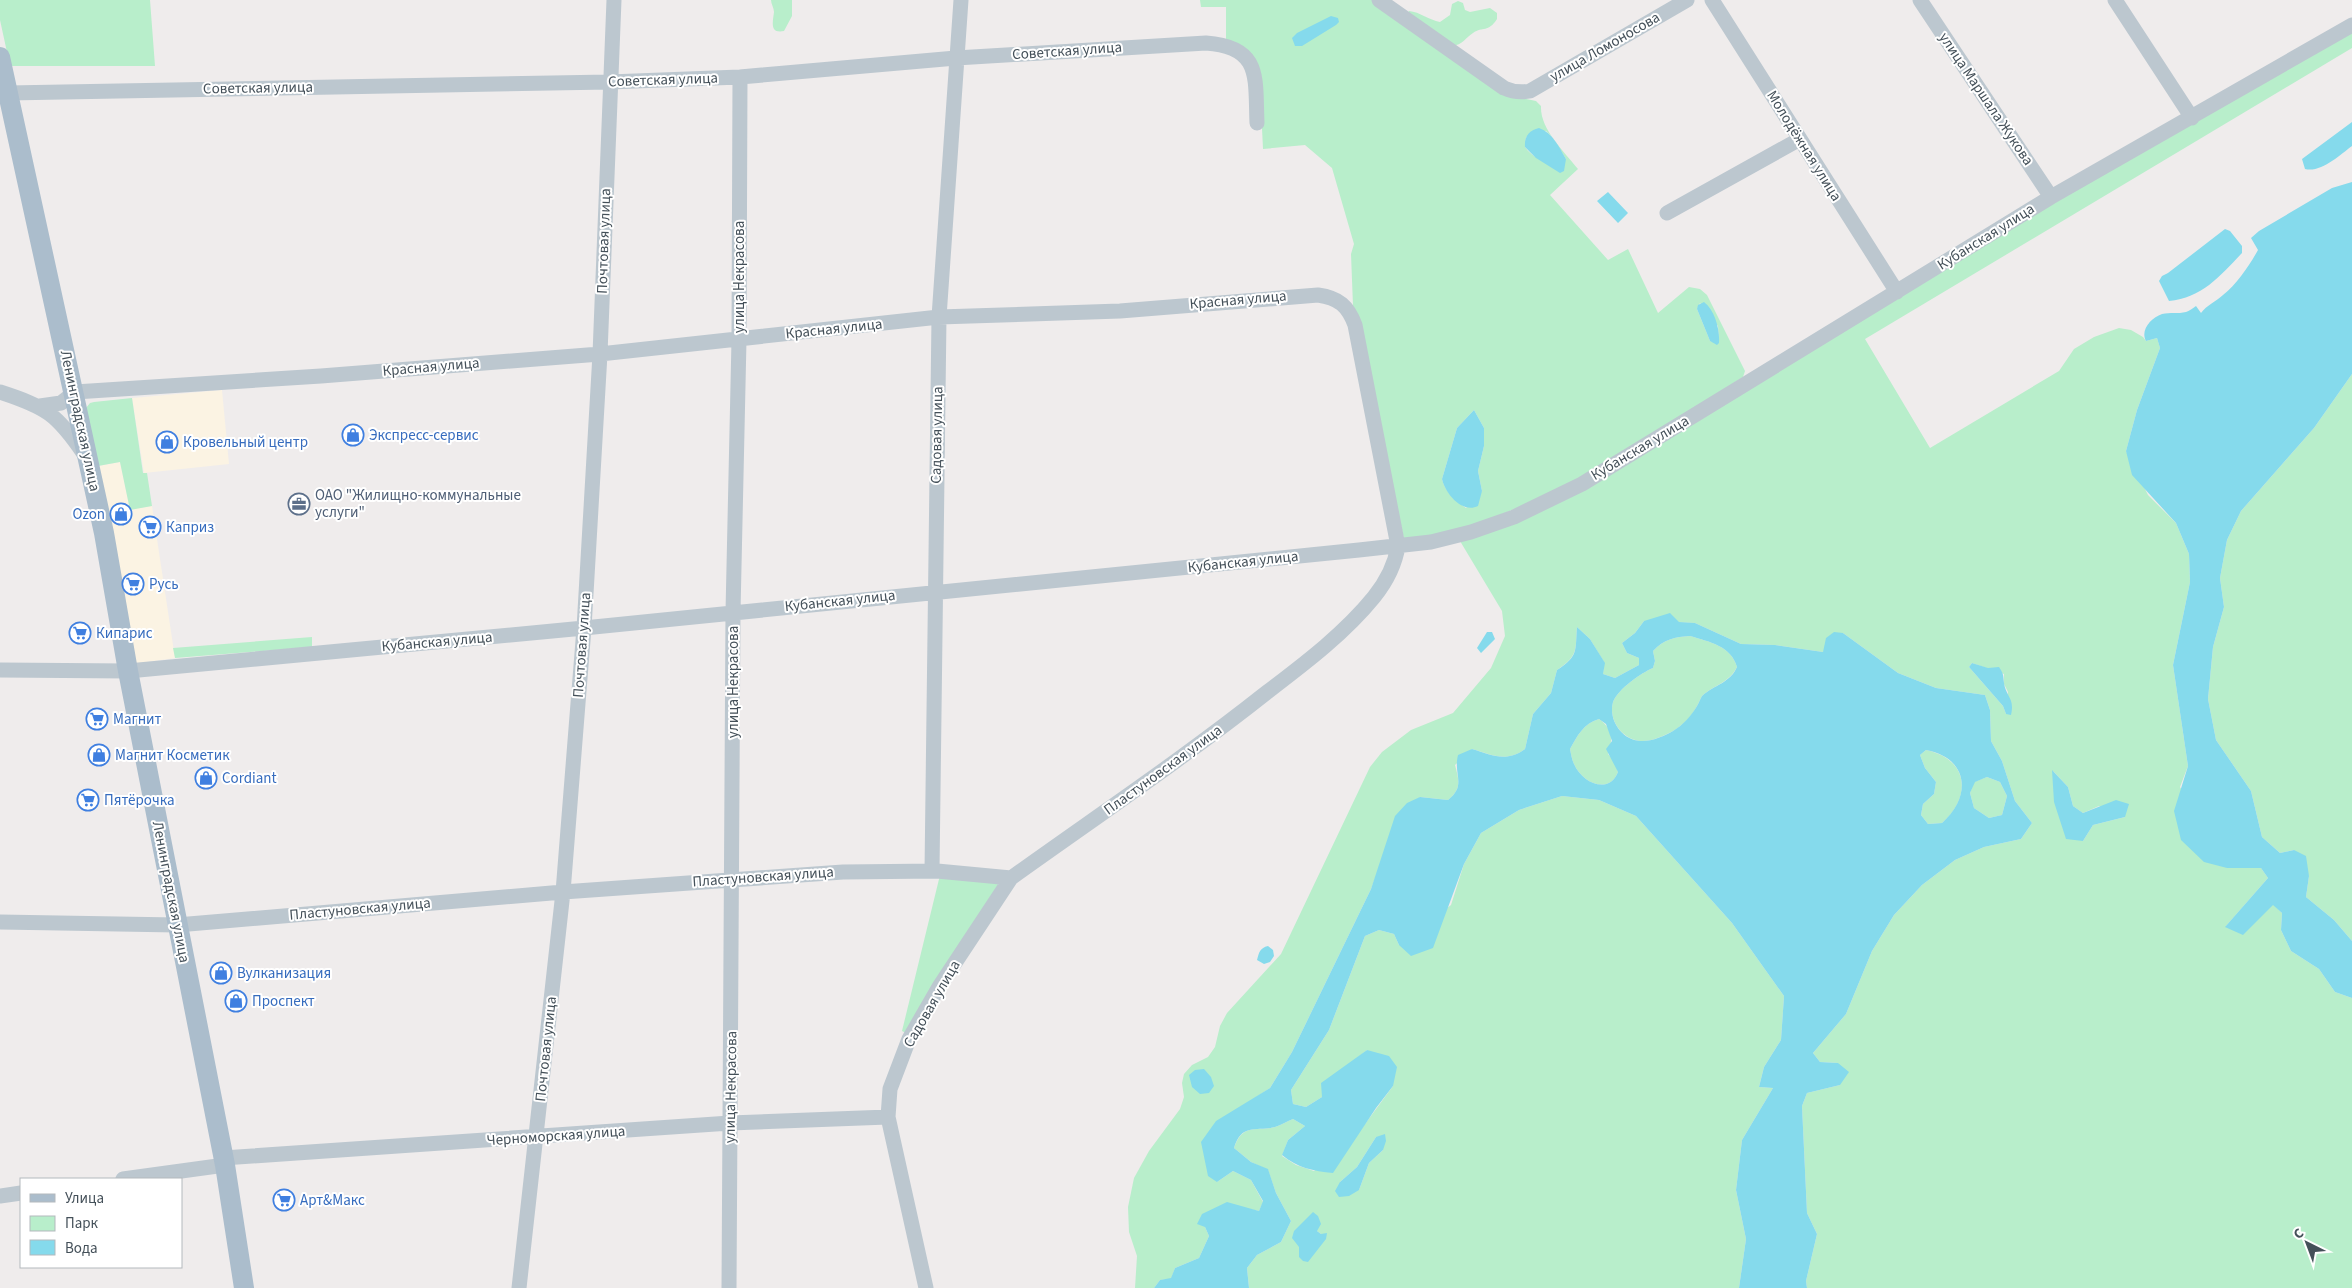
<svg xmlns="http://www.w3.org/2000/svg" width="2352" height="1288" viewBox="0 0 2352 1288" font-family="'Source Sans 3',sans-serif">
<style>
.commercial{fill:#fbf3e3}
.green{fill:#b8eecb;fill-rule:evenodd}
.water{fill:#85daec;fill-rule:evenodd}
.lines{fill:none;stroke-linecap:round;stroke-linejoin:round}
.minor{stroke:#bcc7cf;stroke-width:15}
.major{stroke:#abbdcc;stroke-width:20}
.labels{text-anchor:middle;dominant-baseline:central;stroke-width:4;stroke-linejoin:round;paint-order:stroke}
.street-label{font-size:15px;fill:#445059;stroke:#fff}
.shop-label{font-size:15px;fill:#366cbe;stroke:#fff;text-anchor:start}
.service-label{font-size:15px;fill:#4e5e75;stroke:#fff;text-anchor:start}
</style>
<rect width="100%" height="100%" fill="#efecec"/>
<path class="commercial" d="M222 390 229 464 144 473 132 398Z
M120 462 130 509 152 506 175 658 133 664 98 466Z"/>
<path class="green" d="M0 0H150L155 66H10L0 20Z
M771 0H792V16L784 31C769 34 773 21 774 12 774 8 771 4 771 0Z
M1200 0H1373L1516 97 1536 101 1541 106C1540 129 1564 151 1578 169L1550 195 1608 260 1628 249 1658 313 1689 287 1700 289 1707 295 1745 371 1743 377C1647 437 1552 506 1441 534 1430 537 1416 537 1404 539L1353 306 1351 254 1354 244 1332 168 1305 145 1263 149 1260 87 1226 42V7H1201ZM1546 131 1553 138 1566 159C1548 161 1537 163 1525 147L1526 137ZM1700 303 1718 326 1719 343 1710 341 1697 309ZM1474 410 1484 428V446L1478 471 1482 491 1466 508C1455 500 1445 492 1442 479L1457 428Z
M1458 1 1463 3 1465 10 1470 12 1490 8 1497 13V19C1488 33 1483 26 1473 33 1465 38 1463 45 1452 46L1407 15 1409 11C1420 12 1429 20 1440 22L1450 15 1452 4Z
M2352 31V48L1865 339 1930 448 2059 371 2074 349 2094 337 2119 328 2131 330 2143 337 2146 341 2157 338 2160 348 2137 410 2126 451 2148 495 2176 523 2189 554 2190 582 2173 665 2188 766 2180 787 2227 868H2261L2268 878 2226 926 2243 934 2273 904 2282 913 2281 930 2291 951 2319 969 2335 992 2352 998V1288H1807L1806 1281 1817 1234 1807 1213 1802 1106 1807 1093 1840 1085 1838 1063 1820 1062 1813 1053 1846 1014 1872 951 1894 915 1922 885 1955 860 1984 847 2021 839 2032 823 2015 801 2002 761 1991 741 1990 710 1985 695 1936 688 1898 673 1843 633 1823 652 1775 645 1741 644 1695 623 1644 621 1635 633 1622 643 1627 653 1639 658V665L1615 678 1603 674 1604 662 1590 639 1577 627C1575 650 1579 655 1557 670L1551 693 1533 714 1525 749C1506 763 1493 755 1472 749L1455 765C1459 780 1462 789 1448 800L1420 797 1384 854 1371 889 1292 1052 1270 1088 1244 1105 1217 1182 1233 1171 1251 1180 1263 1202 1259 1211 1244 1208 1205 1227 1209 1236 1199 1258 1175 1268 1171 1279 1160 1280 1154 1288H1135L1137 1256 1129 1232 1128 1207 1134 1178 1149 1151 1180 1109 1184 1097 1182 1083 1184 1074 1192 1065 1208 1057 1215 1047 1220 1026 1227 1013 1281 954 1370 767 1382 752 1411 730 1453 713 1491 668 1505 636 1502 611 1460 541 1503 528 2054 202ZM1972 663 2004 674V684L2008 692 2006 714 2003 706 1969 667ZM2053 771 2068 787 2073 806 2083 813 2099 806 2125 817 2093 825 2083 841Z
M2352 374V941L2334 920 2306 897 2309 876 2294 850 2280 853 2262 837 2251 791 2216 740 2208 699 2213 647 2224 607 2220 578 2227 540 2241 511 2314 428Z
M132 398 143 473H147L152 506 130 510 120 462 98 466 86 408 90 403 94 402Z
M1690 636C1710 642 1731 646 1737 667 1729 683 1714 685 1702 696 1700 699 1699 703 1697 706 1691 717 1683 725 1673 731 1664 736 1650 742 1640 741 1622 739 1608 720 1613 702 1618 689 1641 673 1653 668L1655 661 1653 651C1664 639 1675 637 1690 636Z
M312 637V647L175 658 173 648Z
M1599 719C1613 729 1613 740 1608 754L1615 762 1618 772C1609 795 1582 783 1574 764 1572 760 1571 754 1570 749 1577 736 1584 723 1599 719Z
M1926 750C1969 759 1972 797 1942 823L1928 824 1921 815 1923 804 1934 794 1936 782 1925 768 1920 755Z
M1987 777 2000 782 2007 796 2002 815 1989 818 1974 808 1970 793 1974 782Z
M1562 796 1599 800 1636 816 1732 923 1784 996 1781 1040 1764 1067 1759 1087 1773 1088 1742 1140 1736 1190 1746 1239 1739 1288H1249L1247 1268 1257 1255 1281 1242 1291 1221 1276 1193 1268 1170 1251 1162 1234 1148C1243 1122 1256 1132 1275 1127 1281 1125 1288 1121 1293 1119L1305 1126 1288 1140 1282 1156 1296 1165 1314 1171 1354 1139 1393 1086 1367 1050 1346 1067 1322 1097 1306 1107 1293 1104 1291 1090 1329 1030 1365 936 1379 930 1394 934 1399 945 1451 905 1464 864 1481 833 1519 810ZM1376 1137 1383 1150 1369 1163 1359 1190 1340 1182 1357 1167ZM1317 1231 1321 1234 1299 1257V1247Z
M940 875 999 883 908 1034 902 1031Z"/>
<path class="water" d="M1331 16 1338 18 1339 22 1336 25 1302 46H1295L1292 38 1297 33Z
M2352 122V146C2340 155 2321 173 2305 169L2302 159Z
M1539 128C1553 133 1559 147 1566 159L1564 171 1560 173 1536 158 1525 147C1524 137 1529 130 1539 128Z
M2352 182V374L2314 428 2241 511 2227 540 2220 578 2224 607 2213 647 2208 699 2216 740 2251 791 2262 837 2280 853 2294 850 2306 856 2309 876 2306 897 2334 920 2352 941V998L2335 992 2319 969 2291 951 2281 930 2282 913 2273 905 2243 935 2225 927 2268 878 2261 868H2227L2204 862 2181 840 2174 811 2188 766 2173 665 2190 582 2189 554 2176 523 2132 475 2126 451 2137 410 2160 348 2157 338 2146 341C2140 330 2151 318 2162 314 2170 312 2178 314 2186 312 2189 311 2193 308 2196 306L2201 313C2207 305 2215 302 2223 295 2237 284 2249 266 2258 250L2251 238 2259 231 2332 188Z
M1608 192 1628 213 1618 223 1597 201Z
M2225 229 2230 231 2242 246V253C2220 276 2202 298 2169 301L2159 281 2162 276 2168 273Z
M1704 302C1715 310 1720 330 1719 343L1717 345 1710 341 1697 309 1698 305Z
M1474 410 1484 428V446L1478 471 1482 491 1478 506C1462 514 1445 493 1442 479L1457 428Z
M1670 613 1679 622 1695 623 1741 644 1775 645 1823 652 1826 638 1834 632 1843 633 1898 673 1936 688 1985 695 1990 710 1991 741 2002 761 2015 801 2032 823 2021 839 1984 847 1955 860 1922 885 1894 915 1872 951 1846 1014 1813 1053 1820 1062 1838 1063 1849 1072 1840 1085 1807 1093 1802 1106 1807 1213 1817 1234 1806 1281 1807 1288H1739L1746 1239 1736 1190 1742 1140 1773 1088 1759 1087 1764 1067 1781 1040 1784 996 1732 923 1636 816 1599 800 1562 796 1519 810 1481 833 1464 864 1433 948 1411 956 1399 945 1394 934 1379 930 1365 936 1329 1030 1291 1090 1293 1104 1306 1107 1322 1097 1321 1083 1367 1050 1389 1056 1397 1067 1393 1086 1376 1108 1333 1173C1313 1171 1298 1168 1282 1155L1288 1140 1305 1126 1293 1119C1288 1121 1281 1125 1275 1127 1257 1132 1242 1122 1234 1148L1251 1162 1268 1169 1276 1193 1291 1221 1281 1242 1257 1255 1247 1268 1249 1288H1154L1160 1280 1171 1278 1175 1268 1199 1258 1209 1236 1205 1227 1197 1224 1202 1214 1227 1202 1259 1211 1263 1201 1251 1180 1233 1171 1217 1182 1208 1176 1201 1142 1216 1121 1270 1088 1292 1052 1371 889 1395 816 1407 803 1420 797 1448 800C1467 785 1453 775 1458 755L1472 749C1492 755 1506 763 1525 749L1533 714 1551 693 1557 670C1579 656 1575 650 1577 627L1590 639 1605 663 1603 674 1615 678 1639 665V658L1627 653 1622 643 1635 633 1644 621ZM1690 636C1710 642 1731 646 1737 667 1730 683 1714 685 1702 696 1700 699 1699 703 1697 706 1691 716 1683 725 1673 731 1665 736 1650 742 1640 741 1622 740 1608 720 1613 702 1618 689 1641 673 1653 668L1655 661 1653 651C1664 639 1675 637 1690 636ZM1599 719 1606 724 1612 741 1606 749 1618 772C1609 795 1582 783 1574 764 1572 760 1571 754 1570 749 1577 736 1584 723 1599 719ZM1926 750C1969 758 1972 797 1942 823L1928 824 1921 815 1923 804 1934 794 1936 782 1925 768 1920 755ZM1987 777 2000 782 2007 796 2002 815 1989 818 1974 808 1970 793 1975 782Z
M1487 632H1492L1495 639 1481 653 1477 648Z
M1972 663 1988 668 1999 667C2004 674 2003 676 2004 683 2006 697 2015 698 2011 715L2006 714 2003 706 1969 667Z
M2052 770 2068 787 2073 806 2083 813 2116 800 2129 804 2125 817 2093 825 2083 841 2066 839 2054 802Z
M1268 946 1273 950 1274 956 1270 962 1264 964 1257 960C1259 952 1260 948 1268 946Z
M1204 1069 1211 1077 1214 1086 1209 1093 1200 1094 1192 1087 1189 1075 1195 1070Z
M1385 1134 1386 1141 1383 1150 1369 1163 1359 1190 1349 1196 1339 1197 1335 1191 1340 1182 1357 1167 1376 1137Z
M1313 1212 1318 1216 1321 1224 1317 1231 1321 1234 1327 1233 1326 1239 1308 1262 1303 1261 1299 1257V1247L1292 1238 1294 1231Z"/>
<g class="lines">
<path class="minor" d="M1379 0 1504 88C1513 92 1520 93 1530 91L1687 0
M1712 0 1897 292
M1920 0 2051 197
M2115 0 2192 118
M8 93 609 82 740 77 956 58 1206 43C1262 47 1255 78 1257 123
M1667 213 1800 139
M0 392C46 407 57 414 84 454
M0 670 128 671 584 628 1359 550 1431 542 1471 532 1514 517 1582 484 2051 197 2352 25
M932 871 939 317 961 0
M0 922 177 925 563 892 843 872 937 871 1011 878C1096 817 1184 758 1266 693 1304 664 1344 634 1374 597 1386 582 1395 565 1398 546L1355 325C1348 306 1339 298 1318 295L1120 311 939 317 600 354 321 376 75 392 61 403 40 406
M223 1158 730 1123 888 1117
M123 1179 225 1165
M0 1196 21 1193
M519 1288 563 892 584 628 600 354 614 0
M729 1288 733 612 739 340 740 77
M926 1288 888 1117 890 1089 909 1039 939 987 1011 878"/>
<path class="major" d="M0 57 104 533 128 671 225 1165 244 1288"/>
</g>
<defs>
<g id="shop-ring" transform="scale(1.125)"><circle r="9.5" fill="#fff" stroke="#3f7fe0" stroke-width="1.5"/><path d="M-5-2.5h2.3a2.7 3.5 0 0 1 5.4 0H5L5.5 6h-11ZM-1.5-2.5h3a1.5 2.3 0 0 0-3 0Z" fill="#3f7fe0"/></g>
<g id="office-ring" transform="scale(1.125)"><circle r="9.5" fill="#fff" stroke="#5c6f8a" stroke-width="1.5"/><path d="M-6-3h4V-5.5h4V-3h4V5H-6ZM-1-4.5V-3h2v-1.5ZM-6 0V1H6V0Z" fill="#5c6f8a"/></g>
<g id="supermarket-ring" transform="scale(1.125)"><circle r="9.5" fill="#fff" stroke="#3f7fe0" stroke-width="1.5"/><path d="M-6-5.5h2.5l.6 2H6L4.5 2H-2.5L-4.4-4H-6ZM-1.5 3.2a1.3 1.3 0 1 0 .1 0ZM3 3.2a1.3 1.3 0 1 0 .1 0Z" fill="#3f7fe0"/></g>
</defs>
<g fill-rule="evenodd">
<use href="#shop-ring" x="353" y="435"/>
<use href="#shop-ring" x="167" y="442"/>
<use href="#office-ring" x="299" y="504"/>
<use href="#shop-ring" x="121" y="514"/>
<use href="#supermarket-ring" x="150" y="527"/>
<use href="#supermarket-ring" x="133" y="584"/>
<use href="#supermarket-ring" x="80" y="633"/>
<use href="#supermarket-ring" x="97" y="719"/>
<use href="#shop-ring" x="99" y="755"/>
<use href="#shop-ring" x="206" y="778"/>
<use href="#supermarket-ring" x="88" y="800"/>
<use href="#shop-ring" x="221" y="973"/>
<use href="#shop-ring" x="236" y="1001"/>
<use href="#supermarket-ring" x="284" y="1200"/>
</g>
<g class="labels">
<g class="street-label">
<text transform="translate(1605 47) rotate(-30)">улица Ломоносова</text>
<text transform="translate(1067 51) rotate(-4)">Советская улица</text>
<text transform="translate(663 80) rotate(-2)">Советская улица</text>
<text transform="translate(258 88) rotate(-1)">Советская улица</text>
<text transform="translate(1986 99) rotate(56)">улица Маршала Жукова</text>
<text transform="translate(1804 146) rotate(58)">Молодёжная улица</text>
<text transform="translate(1986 237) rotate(-32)">Кубанская улица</text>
<text transform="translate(604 241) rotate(-88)">Почтовая улица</text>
<text transform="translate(739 277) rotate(-90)">улица Некрасова</text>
<text transform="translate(1238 300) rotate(-5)">Красная улица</text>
<text transform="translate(834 329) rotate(-6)">Красная улица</text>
<text transform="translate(431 367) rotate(-5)">Красная улица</text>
<text transform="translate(80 421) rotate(78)">Ленинградская улица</text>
<text transform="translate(937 435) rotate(-89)">Садовая улица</text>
<text transform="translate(1640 448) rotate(-31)">Кубанская улица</text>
<text transform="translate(1243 562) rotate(-6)">Кубанская улица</text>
<text transform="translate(840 601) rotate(-6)">Кубанская улица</text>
<text transform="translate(437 642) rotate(-5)">Кубанская улица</text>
<text transform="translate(582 645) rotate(-86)">Почтовая улица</text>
<text transform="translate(733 682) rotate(-90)">улица Некрасова</text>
<text transform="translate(1163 770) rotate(-36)">Пластуновская улица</text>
<text transform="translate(763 877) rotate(-4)">Пластуновская улица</text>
<text transform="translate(171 892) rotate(79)">Ленинградская улица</text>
<text transform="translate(360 909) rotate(-5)">Пластуновская улица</text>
<text transform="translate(932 1004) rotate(-60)">Садовая улица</text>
<text transform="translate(546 1049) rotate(-84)">Почтовая улица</text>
<text transform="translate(731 1087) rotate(-89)">улица Некрасова</text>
<text transform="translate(556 1136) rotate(-4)">Черноморская улица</text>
</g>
<g class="shop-label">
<text x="369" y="435">Экспресс-сервис</text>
<text x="183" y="442">Кровельный центр</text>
<text x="105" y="514" text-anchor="end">Ozon</text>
<text x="166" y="527">Каприз</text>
<text x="149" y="584">Русь</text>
<text x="96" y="633">Кипарис</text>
<text x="113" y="719">Магнит</text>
<text x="115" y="755">Магнит Косметик</text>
<text x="222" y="778">Cordiant</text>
<text x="104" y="800">Пятёрочка</text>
<text x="237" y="973">Вулканизация</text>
<text x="252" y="1001">Проспект</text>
<text x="300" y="1200">Арт&amp;Макс</text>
</g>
<g class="service-label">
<text x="315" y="495">ОАО "Жилищно-коммунальные<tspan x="315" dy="17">услуги"</tspan></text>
</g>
</g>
<rect x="20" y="1178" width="162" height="90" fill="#ffffff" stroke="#b4b9bd"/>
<rect x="30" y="1194" width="25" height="8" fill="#abbdcc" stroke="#b4b9bd"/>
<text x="65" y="1203" font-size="15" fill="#445059">Улица</text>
<rect x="30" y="1216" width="25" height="15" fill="#b8eecb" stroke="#b4b9bd"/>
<text x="65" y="1228" font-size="15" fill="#445059">Парк</text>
<rect x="30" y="1240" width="25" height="15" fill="#85daec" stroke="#b4b9bd"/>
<text x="65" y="1253" font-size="15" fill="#445059">Вода</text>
<g transform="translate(2307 1243) rotate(318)" stroke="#ffffff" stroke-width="4" paint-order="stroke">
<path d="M0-4L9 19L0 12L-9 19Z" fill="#445059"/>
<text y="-8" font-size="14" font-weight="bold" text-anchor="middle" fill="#445059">С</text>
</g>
</svg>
